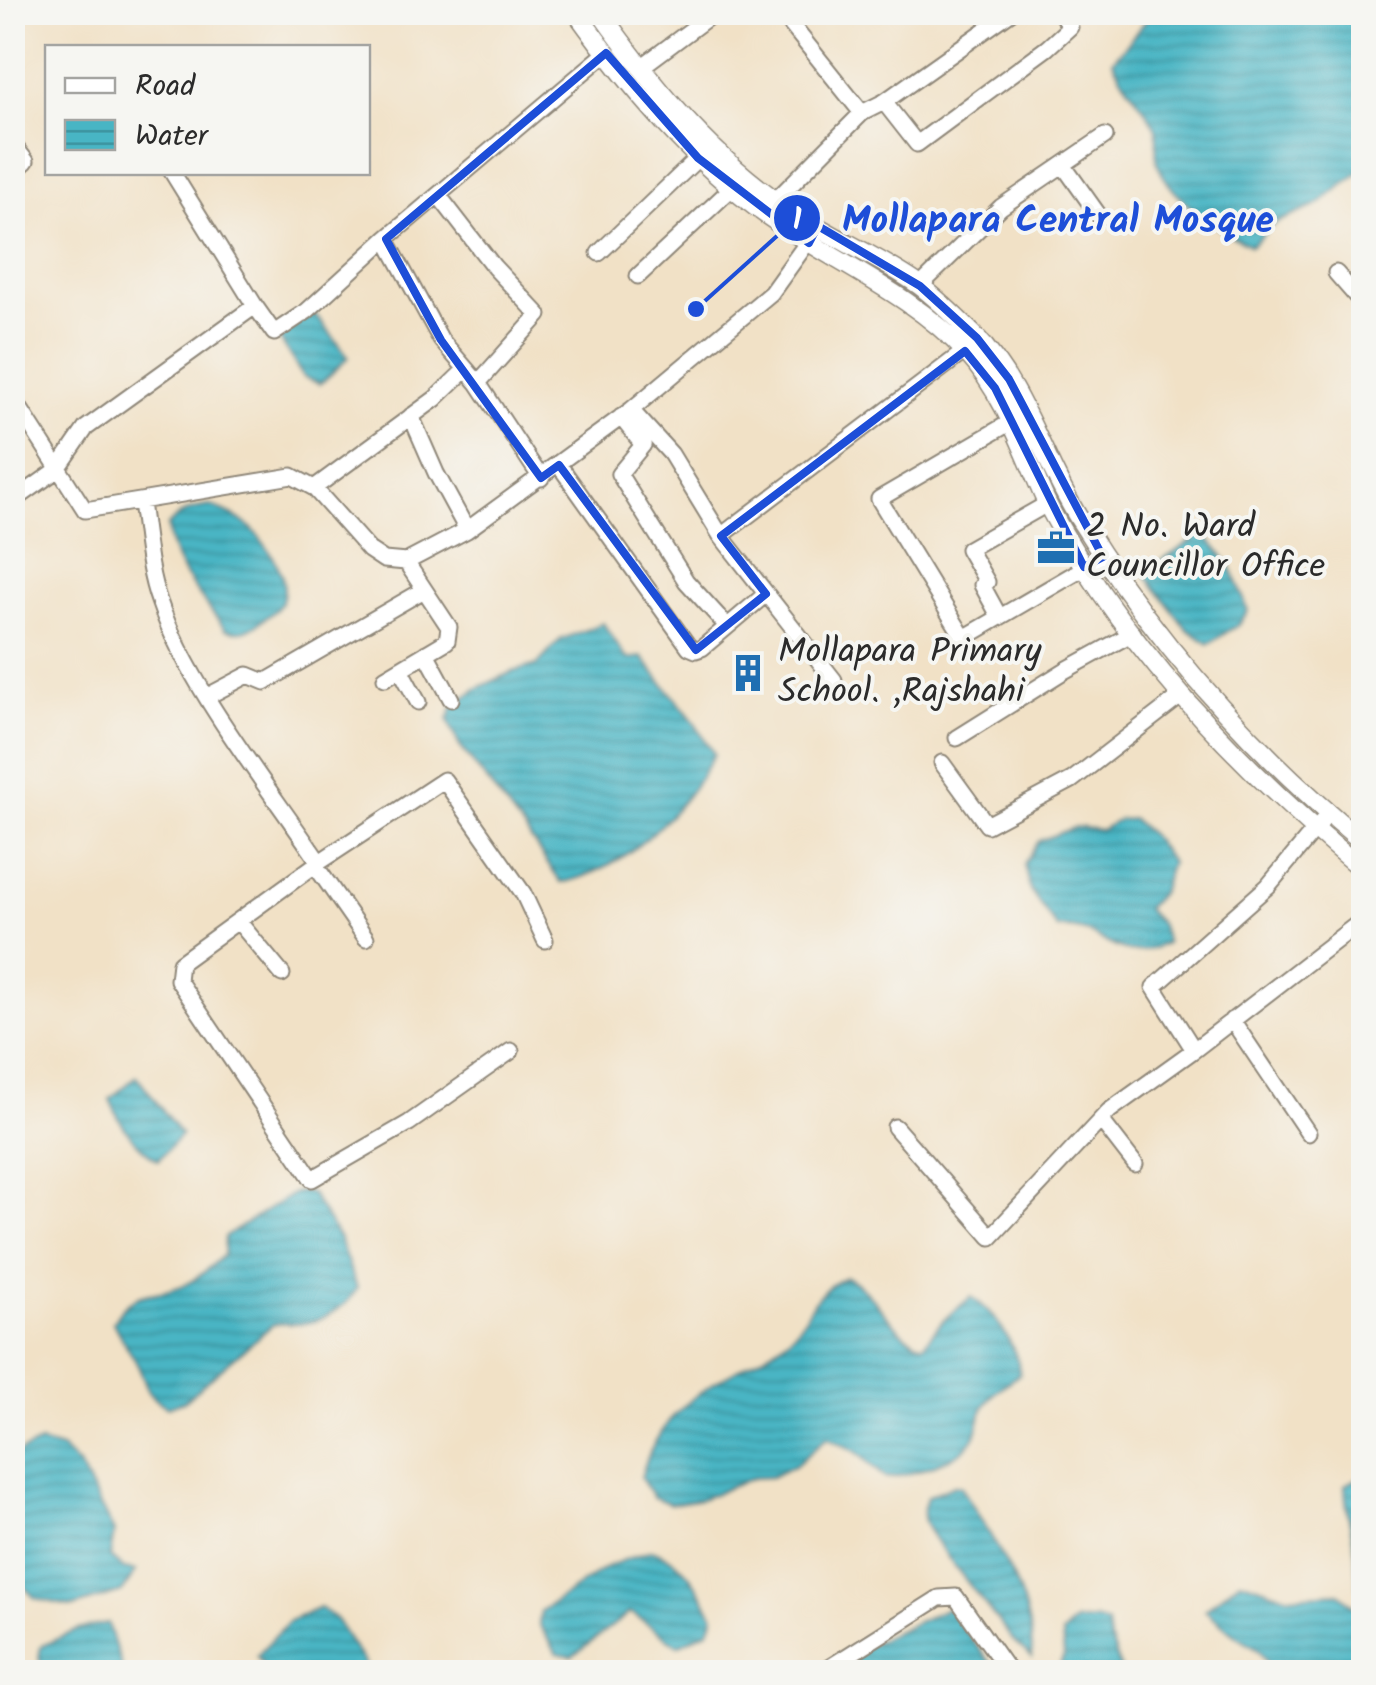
<svg xmlns="http://www.w3.org/2000/svg" width="1376" height="1685" viewBox="0 0 1376 1685" font-family="Kalam,sans-serif">
<style>
.water{fill:url(#water-rules);stroke:#3a7078;stroke-width:2.5}
.lines{fill:none;stroke-linecap:round;stroke-linejoin:round}
.minor-casing{stroke:#8e8678;stroke-width:19}
.tertiary-casing{stroke:#8e8678;stroke-width:21}
.minor{stroke:#fff;stroke-width:15}
.tertiary{stroke:#fff;stroke-width:18}
.marked{fill:none;stroke:#1d4ed8;stroke-width:8;stroke-linejoin:round}
.labels{text-anchor:middle;dominant-baseline:central;stroke-width:8;stroke-linejoin:round;paint-order:stroke}
.poi-label{font-size:35px;fill:#2b2b2b;stroke:#f6f6f2;text-anchor:start}
.leader{fill:none;stroke:#1d4ed8;stroke-width:4}
.callout-dot{fill:#1d4ed8;stroke:#f6f6f2;stroke-width:4}
.mark-label{font-size:30px;text-anchor:middle;font-weight:bold;fill:#fff}
.callout-label{font-size:38px;text-anchor:middle;font-weight:bold;fill:#1d4ed8;stroke:#f6f6f2;stroke-width:8;stroke-linejoin:round;paint-order:stroke}
</style>
<defs>
<pattern id="water-rules" width="6" height="5" patternUnits="userSpaceOnUse" patternTransform="scale(2.5)"><rect width="6" height="5" fill="#48b5c4"/><path d="M0 2.5h6" fill="none" stroke="#3c939f"/></pattern>
</defs>
<rect width="100%" height="100%" fill="#f6f6f2"/>
<filter id="ink" filterUnits="userSpaceOnUse"><feTurbulence type="fractalNoise" baseFrequency=".01" numOctaves="2"/><feDisplacementMap in="SourceGraphic" scale="20" xChannelSelector="R" yChannelSelector="G"/><feConvolveMatrix kernelMatrix="1 2 1 2 8 2 1 2 1" color-interpolation-filters="sRGB"/></filter>
<filter id="wash" filterUnits="userSpaceOnUse"><feTurbulence type="fractalNoise" baseFrequency=".0048" numOctaves="4" result="noise"/><feDisplacementMap in="SourceGraphic" scale="40" xChannelSelector="R" yChannelSelector="G"/><feGaussianBlur stdDeviation="2.25" result="paint"/><feColorMatrix in="noise" values="0 0 0 0 0 0 0 0 0 0 0 0 0 0 0 0 0 1.4 0 .05"/><feComposite in="paint" operator="in"/></filter>
<g filter="url(#wash)">
<rect width="100%" height="100%" fill="#f1e1c6"/>
<path class="water" d="M1152 13H1363V169L1318 205 1275 223 1251 246C1218 230 1173 201 1158 165 1153 154 1160 139 1155 127 1144 103 1123 86 1113 61Z
M314 313 349 357 320 384 303 377 278 336Z
M211 506C225 512 241 518 252 529 268 546 295 583 279 606 275 612 267 617 261 621 248 631 241 634 225 629 204 600 168 563 168 526 180 512 192 508 211 506Z
M1204 533 1231 566 1248 610 1240 623 1209 644 1187 629 1144 573Z
M603 623 627 659 642 657 692 719 714 754C682 812 627 869 561 883L526 832 459 745 448 720 453 707 476 689 512 672 537 665 560 640Z
M1132 819 1151 835 1171 863 1161 892 1146 909 1161 925 1166 943C1111 970 1107 924 1057 928L1030 890 1024 864 1039 841 1076 827 1101 830 1118 820Z
M137 1076 181 1135 158 1160C134 1145 120 1125 110 1099Z
M304 1191 311 1194 339 1239 357 1288C348 1306 324 1321 304 1323 292 1325 284 1322 272 1325L184 1401 168 1407C145 1395 148 1388 139 1368 132 1352 120 1339 113 1322 131 1286 156 1299 186 1284 200 1278 213 1264 224 1255L225 1237 294 1193Z
M846 1277C877 1292 889 1332 923 1345L942 1322 971 1297C994 1311 1017 1346 1020 1374 1008 1382 992 1392 985 1405 978 1417 980 1431 971 1442 955 1461 909 1476 885 1478L857 1452 827 1437 796 1465 771 1477 752 1478 701 1499 671 1504 653 1497 641 1478C655 1425 687 1397 735 1371 753 1361 773 1352 788 1338 812 1316 807 1295 846 1277Z
M40 1443 62 1449 79 1466 114 1532 110 1557 124 1569 136 1571 122 1592 73 1607 35 1598 13 1575V1455Z
M1363 1475V1599C1354 1584 1357 1568 1355 1551 1352 1528 1345 1508 1345 1485Z
M954 1485 961 1486C991 1538 1034 1596 1032 1658L1016 1644 938 1545 925 1523 923 1510 927 1497Z
M651 1550C685 1559 698 1587 714 1616L709 1630 678 1645 630 1612 572 1657 557 1654 539 1625 541 1611 608 1566Z
M1240 1580 1288 1596 1339 1593 1359 1610 1363 1636 1347 1672H1274L1260 1650 1234 1634 1205 1610Z
M320 1608 335 1618 370 1672H269L257 1655 289 1621Z
M947 1608 997 1672H829L872 1643Z
M1094 1620 1107 1624 1109 1640 1122 1672H1057L1064 1657 1062 1634 1075 1622Z
M108 1623 123 1672H44L39 1658 41 1646 78 1630Z"/>
</g>
<g filter="url(#ink)">
<g class="lines">
<g class="minor-casing">
<path id="minor" d="M781 12 862 113
M640 68 715 12
M884 102 917 144 1047 48 1070 27 1060 12
M12 143 26 161 12 173
M1063 165 1100 217
M172 172 255 306
M770 206 862 113 884 102 1011 12
M386 239 441 340 466 369
M599 253 698 158
M1336 273 1364 305
M638 276 733 187
M920 286 1001 207 1105 136
M478 383 541 478
M12 396 85 510 292 476 314 488 369 550 384 560 406 562 467 530 631 410 771 293 814 233
M631 410 671 454 721 536 965 351
M411 416 436 473 467 530
M621 417 643 445 619 474 686 581 727 626
M1011 422 879 499 964 638 1103 557
M559 465 689 647 696 650 702 648 766 594
M314 488 435 399 466 369 478 383 539 315 494 267 439 196
M12 502 57 470 86 428 255 306 274 333 307 311 386 239 606 53
M141 503C146 535 148 571 159 601 188 687 268 786 319 862
M721 536 834 680
M999 616 982 585 987 582 968 549 1047 504
M426 653 451 699
M400 669 418 702
M385 678 447 641 449 627 406 562
M208 696 248 675 265 682 424 590
M957 738 1064 671 1133 633
M942 763 987 825 1072 780 1182 695
M315 865 366 938
M238 921 282 974
M1232 1020 1308 1133
M1194 1050 1364 919
M511 1051 409 1123 312 1179 178 980 180 963 315 865 444 780 523 893 545 940
M1101 1120 1135 1164
M895 1127 991 1237 1109 1111 1194 1050 1154 987 1268 886 1328 814
M822 1672 939 1598 956 1597 1009 1672"/>
</g>
<g class="tertiary-casing">
<path id="tertiary" d="M576 12C630 87 692 162 768 216 834 262 911 293 967 353 1005 395 1022 448 1045 499 1055 521 1070 544 1083 565 1156 680 1259 784 1364 871
M600 12C649 81 706 151 775 200 820 233 874 253 919 285 938 299 958 319 975 336 1025 388 1042 460 1080 520 1155 642 1253 751 1364 843"/>
</g>
<use href="#minor" class="minor"/>
<use href="#tertiary" class="tertiary"/>
</g>
</g>
<path class="marked" d="M606 53 698 158 809 243 818 226 920 286 977 338 1009 379 1103 557 1084 567 995 388 965 351 721 536 766 594 696 650 559 465 541 478 441 340 386 239Z"/>
<defs>
<g id="office-bare" transform="scale(3)"><path d="M-6-3h4V-5.5h4V-3h4V5H-6ZM-1-4.5V-3h2v-1.5ZM-6 0V1H6V0Z" fill="#1f6fb2" stroke="#f6f6f2" stroke-width="2.5" paint-order="stroke"/></g>
<g id="building-bare" transform="scale(3)"><path d="M-4-6H4V6H1V3H-1V6H-4ZM-2.5-4.3h1.7v1.8h-1.7ZM.8-4.3h1.7v1.8H.8ZM-2.5-1h1.7V.8h-1.7ZM.8-1h1.7V.8H.8Z" fill="#1f6fb2" stroke="#f6f6f2" stroke-width="2.5" paint-order="stroke"/></g>
</defs>
<g fill-rule="evenodd">
<use href="#office-bare" x="1056" y="548"/>
<use href="#building-bare" x="748" y="673"/>
</g>
<g class="labels">
<g class="poi-label">
<text x="1086" y="528">2 No. Ward<tspan x="1086" dy="40">Councillor Office</tspan></text>
<text x="778" y="653">Mollapara Primary<tspan x="778" dy="40">School. ,Rajshahi</tspan></text>
</g>
</g>
<path class="leader" d="M696 309L797 218"/>
<g class="callout-dot">
<circle cx="696" cy="309" r="10"/>
<circle cx="797" cy="218" r="25"/>
</g>
<g class="mark-label">
<text x="797" y="229">1</text>
</g>
<g class="callout-label">
<text x="1058" y="232">Mollapara Central Mosque</text>
</g>
<rect width="1376" height="1685" fill="none" stroke="#f6f6f2" stroke-width="50"/>
<rect x="45" y="45" width="325" height="130" fill="#f6f6f2" stroke="#a5a5a2" stroke-width="2.5"/>
<rect x="65" y="78" width="50" height="15" fill="#ffffff" stroke="#a5a5a2" stroke-width="2.5"/>
<text x="135" y="95" font-size="30" fill="#2b2b2b">Road</text>
<rect x="65" y="120" width="50" height="30" fill="url(#water-rules)" stroke="#a5a5a2" stroke-width="2.5"/>
<text x="135" y="145" font-size="30" fill="#2b2b2b">Water</text>
</svg>
